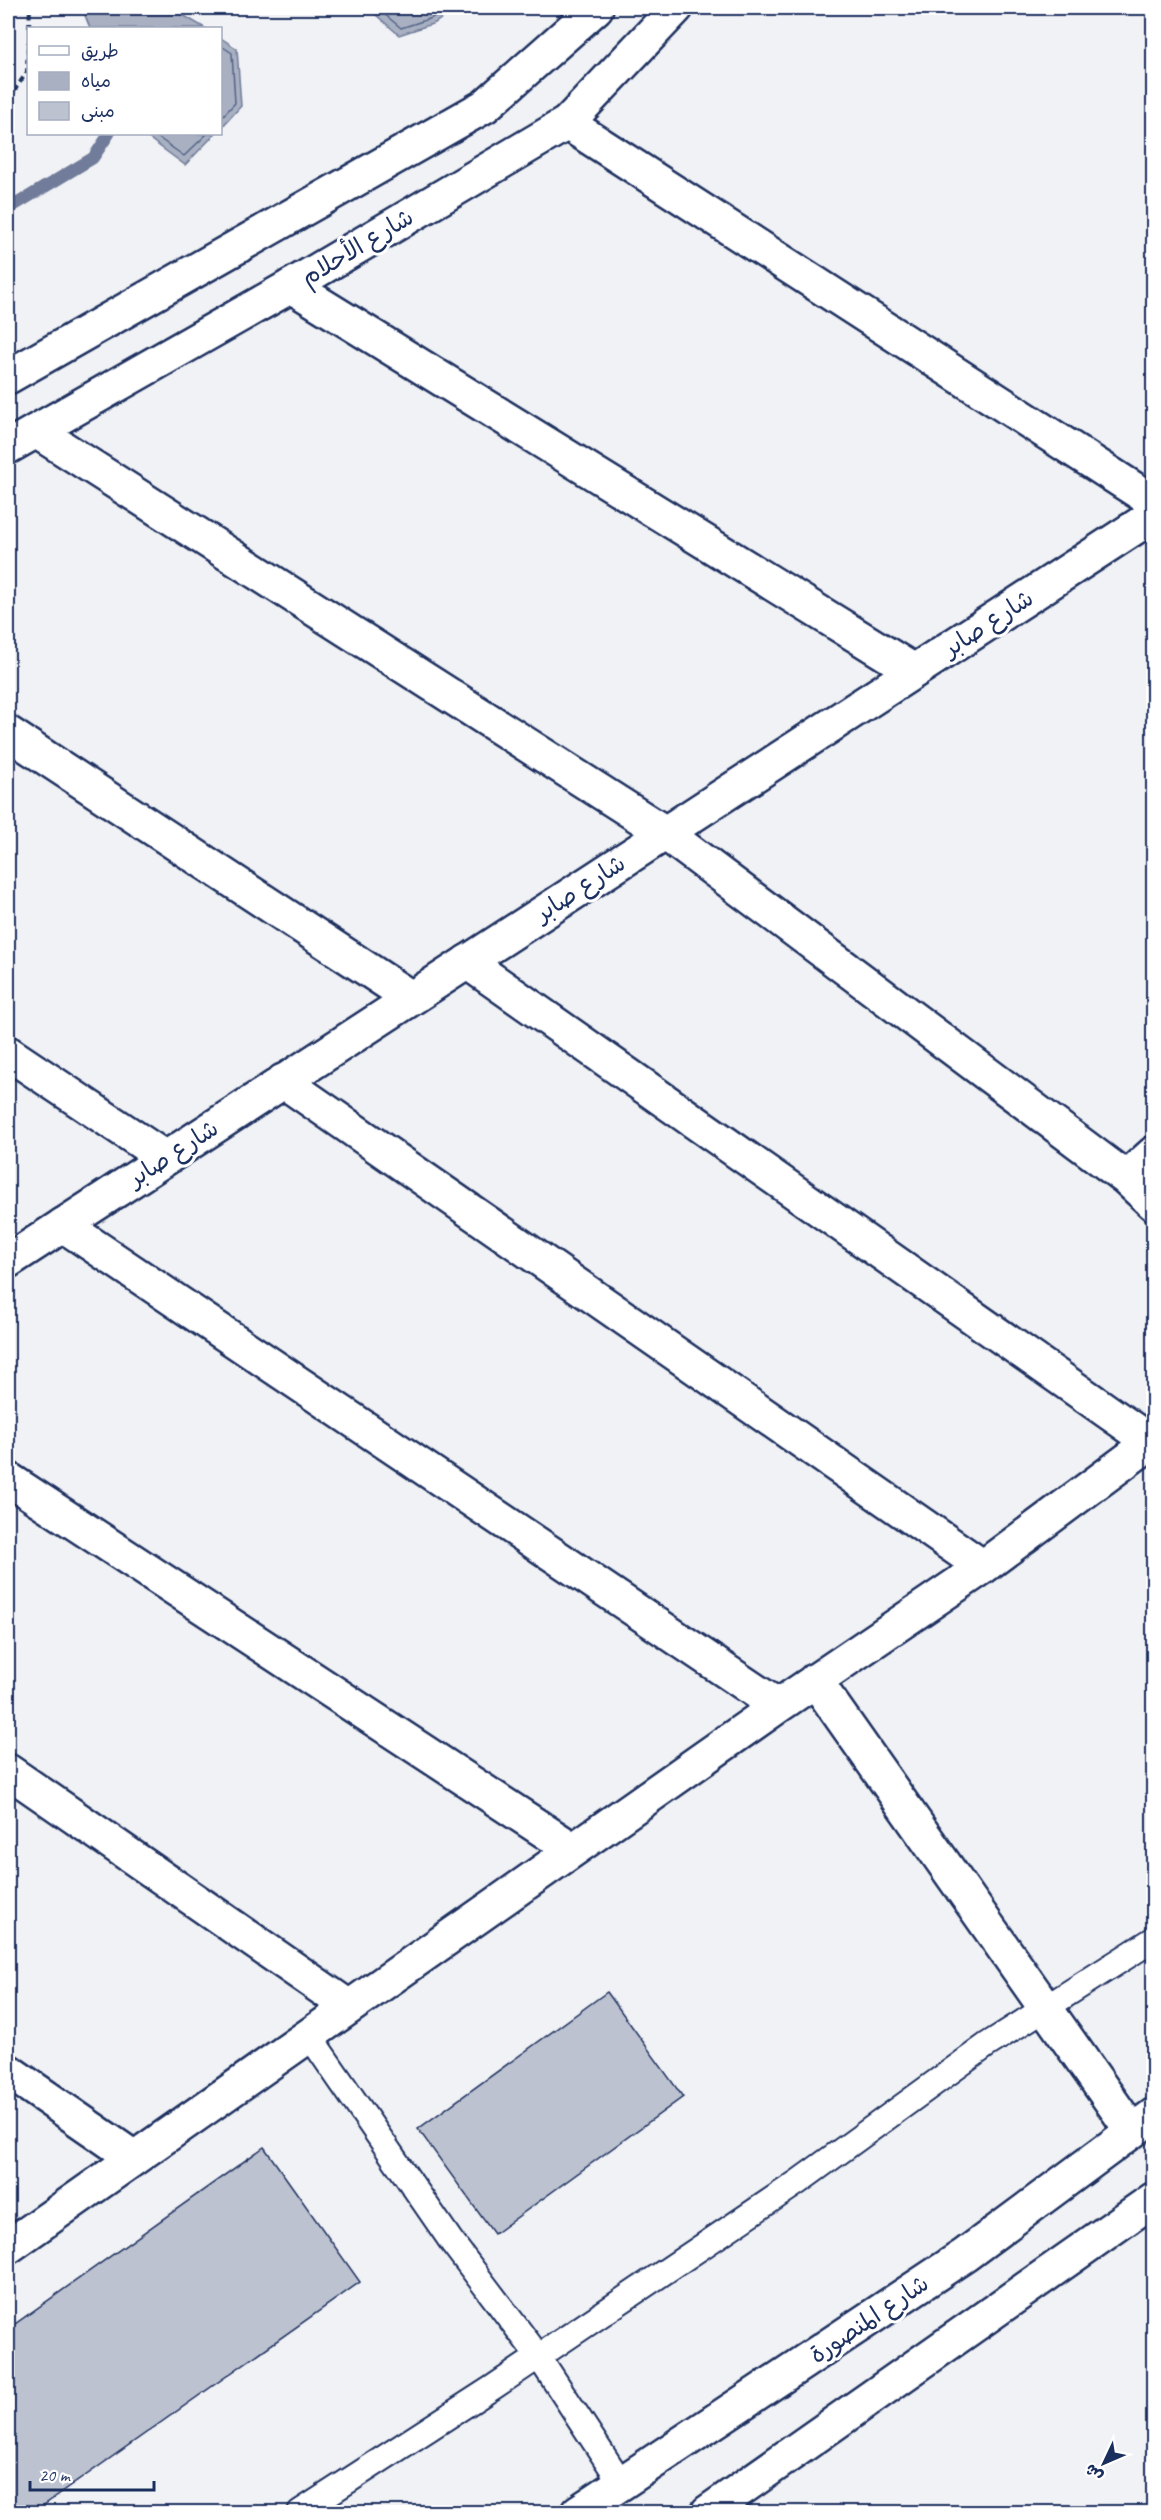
<svg xmlns="http://www.w3.org/2000/svg" width="1161" height="2520" viewBox="0 0 1161 2520" font-family="Caveat,'Playpen Sans Arabic',sans-serif">
<style>
.water{fill:#a8b0c2;stroke:#707c9a;stroke-width:1.5}
.lines{fill:none;stroke-linecap:round;stroke-linejoin:round}
.shore{stroke:#536386;stroke-width:1.5}
.stream{stroke:#707c9a;stroke-width:12}
.building{fill:#bcc2d0;stroke:#1b2f5e;stroke-width:1.5}
.lane-casing{stroke:#1b2f5e;stroke-width:28}
.street-casing{stroke:#1b2f5e;stroke-width:38}
.secondary-casing{stroke:#1b2f5e;stroke-width:38}
.primary-casing{stroke:#1b2f5e;stroke-width:38}
.highway-casing{stroke:#1b2f5e;stroke-width:38}
.path{stroke:#1b2f5e;stroke-width:4;stroke-dasharray:6 4.5;stroke-linecap:butt}
.lane{stroke:#fff;stroke-width:24}
.street{stroke:#fff;stroke-width:33}
.secondary{stroke:#fff;stroke-width:33}
.primary{stroke:#fff;stroke-width:33}
.highway{stroke:#fff;stroke-width:33}
.labels{text-anchor:middle;dominant-baseline:central;stroke-width:6;stroke-linejoin:round;paint-order:stroke}
.street-label{font-size:24px;fill:#1b2f5e;stroke:#fff}
</style>
<rect width="100%" height="100%" fill="#f1f2f5"/>
<filter id="ink" filterUnits="userSpaceOnUse"><feTurbulence type="fractalNoise" baseFrequency=".0167" numOctaves="2"/><feDisplacementMap in="SourceGraphic" scale="12" xChannelSelector="R" yChannelSelector="G"/><feConvolveMatrix kernelMatrix="1 2 1 2 8 2 1 2 1" color-interpolation-filters="sRGB"/></filter>
<g filter="url(#ink)">
<path class="water" d="M82 8H171L205 28H90Z
M368 8H456L435 23 399 35Z
M221 38 237 49 241 106 221 128Z
M143 134H215L185 165Z"/>
<g class="lines">
<path class="shore" d="M377 8 401 28 432 18 446 8
M220 45 232 53 235 103 220 119
M153 134 184 156 207 134"/>
<path class="stream" d="M8 209 93 158 109 134"/>
</g>
<path class="building" d="M607 1992 683 2097 494 2234 418 2129Z
M264 2147 360 2282 34 2512H8V2329Z"/>
<g class="lines">
<g class="lane-casing">
<path id="lane" d="M309 2035 451 2241 539 2357 622 2484
M300 2512 492 2388 798 2182 987 2045 1154 1939"/>
</g>
<g class="street-casing">
<path id="street" d="M567 123 1154 502
M291 286 914 671
M36 431 665 833 1126 1178 1154 1204
M8 733 411 998
M467 962 1151 1442
M8 1053 165 1158
M283 1081 983 1567
M1126 1178 1154 1153
M63 1225 778 1706
M8 1479 572 1849
M815 1680 1132 2131
M8 1771 349 2007
M8 2071 134 2158
M8 2247 778 1706 983 1567 1154 1440"/>
</g>
<g class="secondary-casing">
<path id="secondary" d="M8 1261 1154 515"/>
</g>
<g class="primary-casing">
<path id="primary" d="M8 377 485 106 596 8
M8 447 291 286 567 123 676 8"/>
</g>
<g class="highway-casing">
<path id="highway" d="M578 2512 965 2255 1154 2115
M708 2512 1154 2199"/>
</g>
<path class="path" d="M29 28 30 8
M8 100 27 72 28 42"/>
<use href="#lane" class="lane"/>
<use href="#street" class="street"/>
<use href="#secondary" class="secondary"/>
<use href="#primary" class="primary"/>
<use href="#highway" class="highway"/>
</g>
</g>
<g class="labels">
<g class="street-label">
<text transform="translate(357 247) rotate(-31)">شارع الأحلام</text>
<text transform="translate(988 623) rotate(-33)">شارع صابر</text>
<text transform="translate(580 888) rotate(-33)">شارع صابر</text>
<text transform="translate(173 1153) rotate(-33)">شارع صابر</text>
<text transform="translate(869 2319) rotate(-34)">شارع المنصورة</text>
</g>
</g>
<rect width="1161" height="2520" fill="none" stroke="#fff" stroke-width="30"/>
<rect x="15" y="15" width="1131" height="2490" fill="none" stroke="#1b2f5e" stroke-width="2" filter="url(#ink)"/>
<rect x="27" y="27" width="195" height="108" fill="#ffffff" stroke="#a4acbf" stroke-width="1.5"/>
<rect x="39" y="46" width="30" height="9" fill="#ffffff" stroke="#a4acbf" stroke-width="1.5"/>
<text x="81" y="57" font-size="18" fill="#1b2f5e">طريق</text>
<rect x="39" y="72" width="30" height="18" fill="#a8b0c2" stroke="#a4acbf" stroke-width="1.5"/>
<text x="81" y="87" font-size="18" fill="#1b2f5e">مياه</text>
<rect x="39" y="102" width="30" height="18" fill="#bcc2d0" stroke="#a4acbf" stroke-width="1.5"/>
<text x="81" y="117" font-size="18" fill="#1b2f5e">مبنى</text>
<g transform="translate(1104 2463) rotate(226)" stroke="#ffffff" stroke-width="4.5" paint-order="stroke">
<path d="M0-4.5L10 22L0 15L-10 22Z" fill="#1b2f5e"/>
<text y="-9" font-size="16" font-weight="bold" text-anchor="middle" fill="#1b2f5e">ش</text>
</g>
<path d="M30 2481v9h124v-9" fill="none" stroke="#1b2f5e" stroke-width="3"/>
<text x="39" y="2481" font-size="18" fill="#1b2f5e" stroke="#ffffff" stroke-width="4.5" paint-order="stroke">20 m</text>
</svg>
